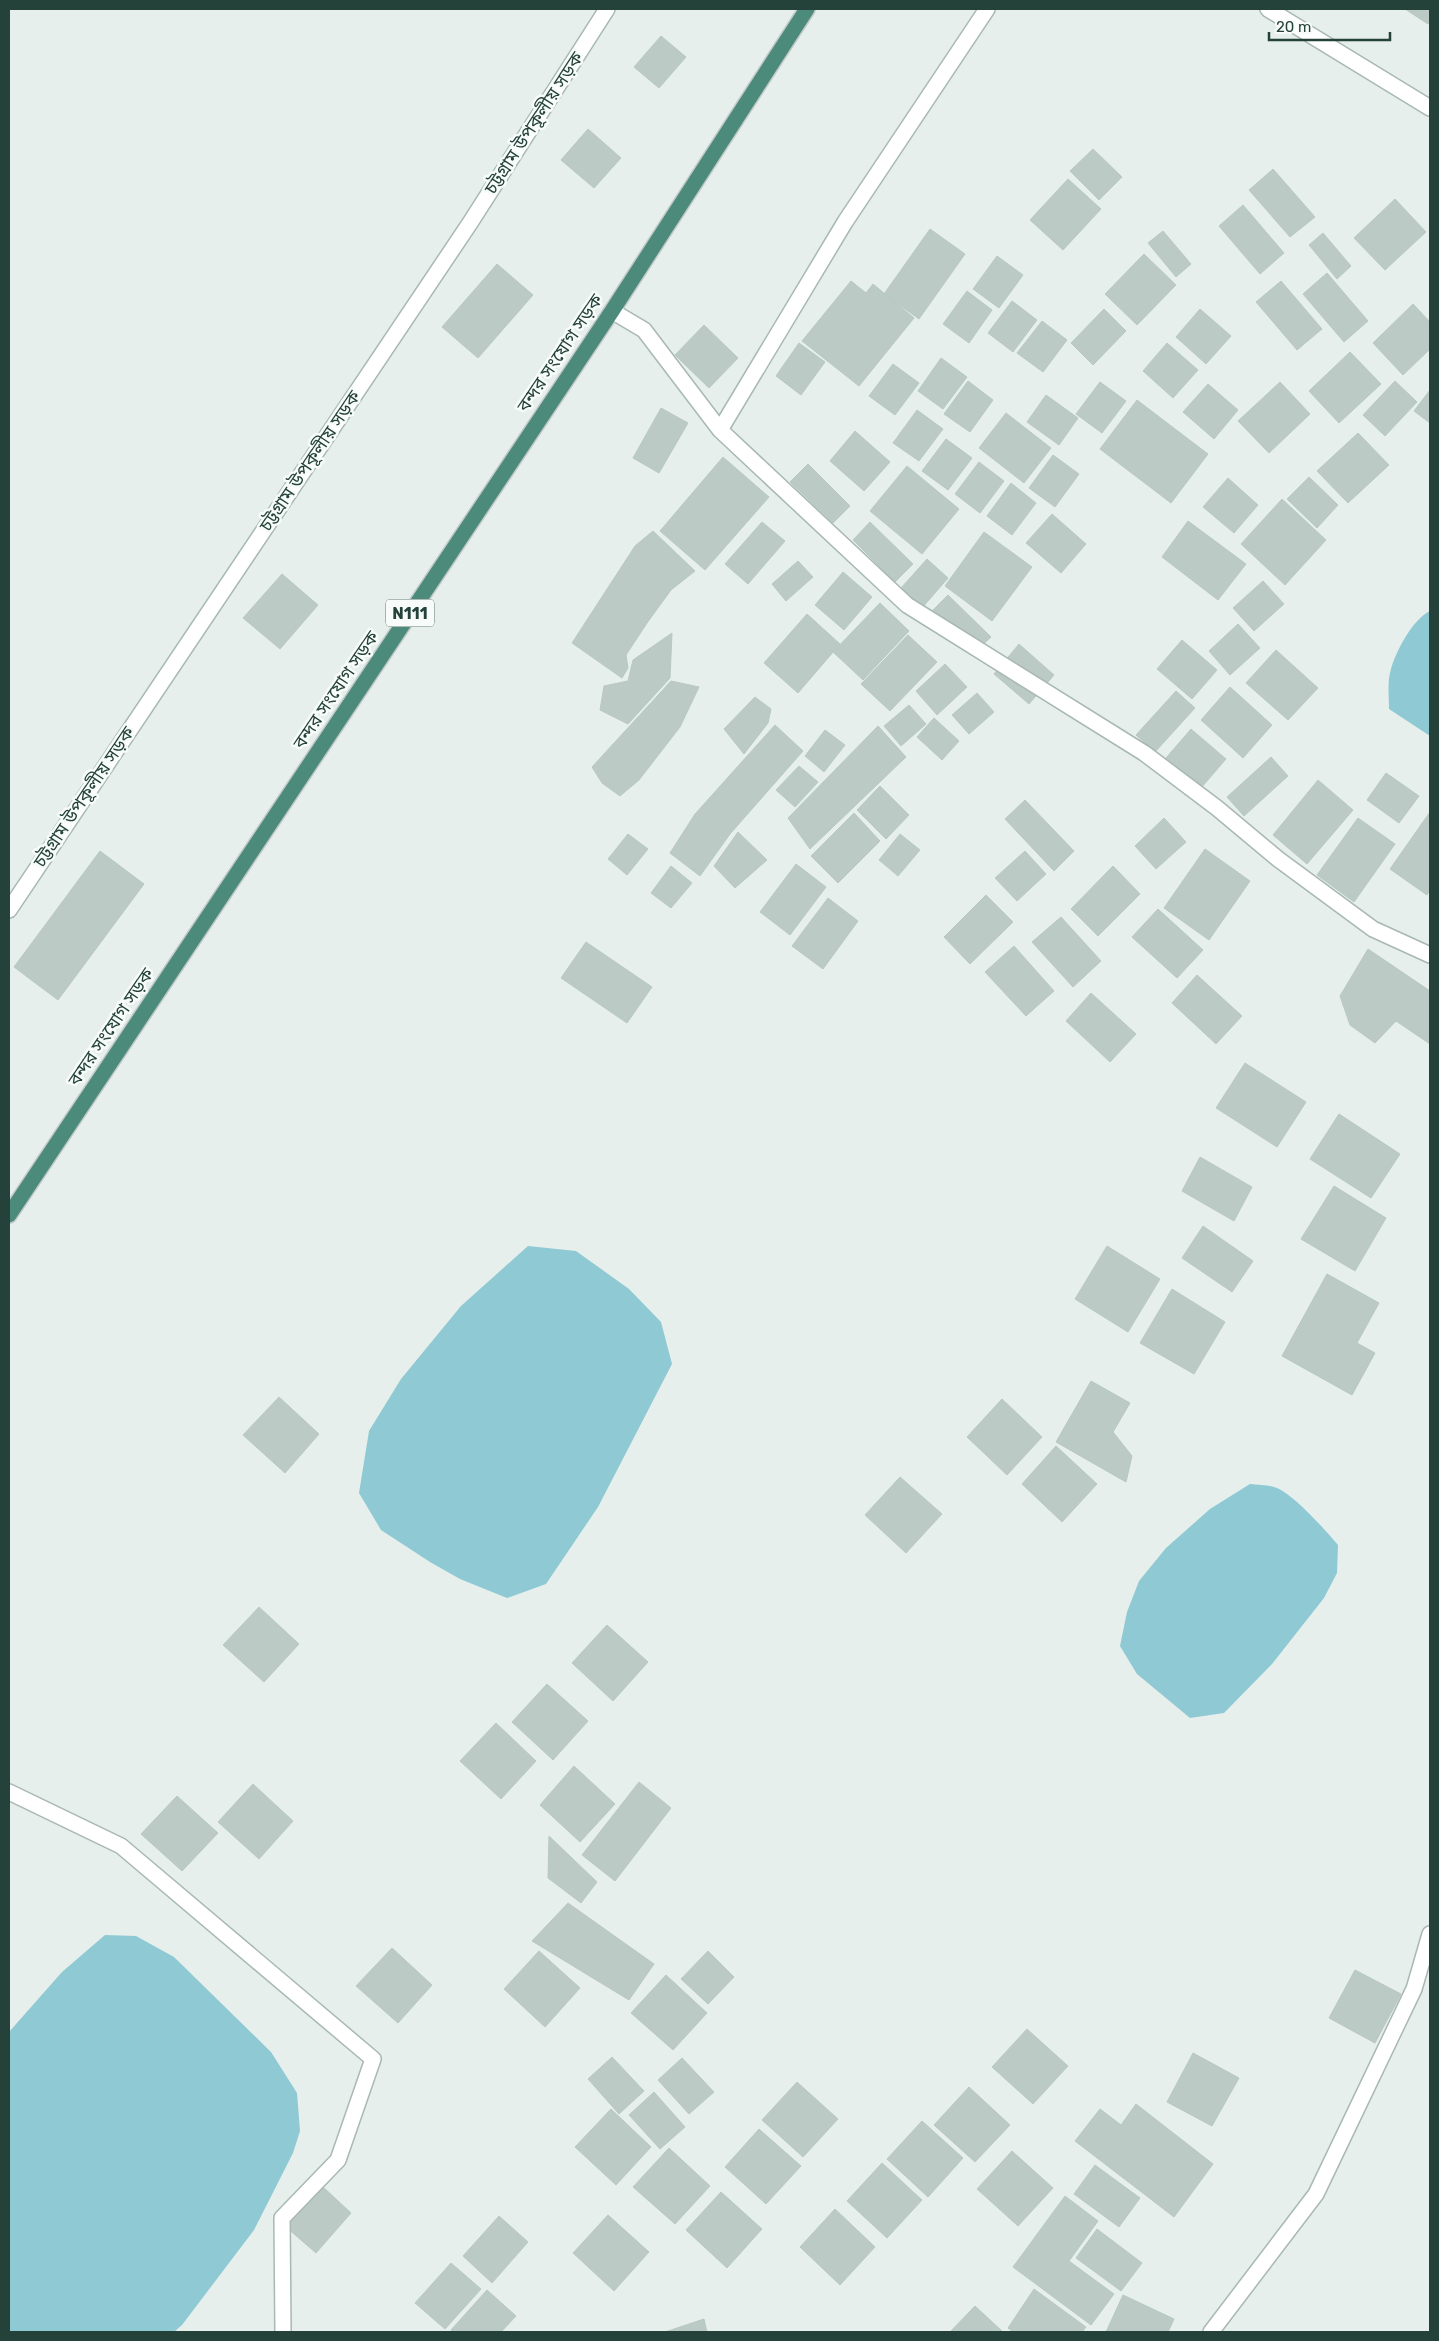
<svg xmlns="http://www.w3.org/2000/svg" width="1439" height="2341" viewBox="0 0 1439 2341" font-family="Rubik,'Noto Sans Bengali',sans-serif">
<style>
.water{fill:#8ec9d4}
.building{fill:#bbcac4;stroke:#b8c9c2}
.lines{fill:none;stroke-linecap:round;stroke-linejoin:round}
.minor-casing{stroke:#a8b8b2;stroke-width:18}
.trunk-casing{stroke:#c2cac8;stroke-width:18}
.minor{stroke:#fff;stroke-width:15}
.trunk{stroke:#4c8a7c;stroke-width:15}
.labels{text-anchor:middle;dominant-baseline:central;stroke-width:5;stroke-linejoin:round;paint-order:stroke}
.shield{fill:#f7fbf9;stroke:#637a73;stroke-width:1}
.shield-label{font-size:16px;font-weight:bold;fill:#24423a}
.street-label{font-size:18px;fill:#24423a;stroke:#f7fbf9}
</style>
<rect width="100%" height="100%" fill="#e6efeb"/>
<path class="water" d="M1430 611V736L1389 709C1389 697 1387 681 1391 669 1396 651 1413 619 1430 611Z
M528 1246 576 1251 629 1289 661 1322 672 1364 598 1507 546 1584 507 1598 460 1579 430 1562 381 1530 359 1493 369 1431 401 1379 461 1306Z
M1250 1484C1258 1485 1267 1485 1274 1487 1291 1491 1326 1531 1338 1545L1337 1573 1324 1598 1272 1664 1224 1713 1190 1718 1137 1674 1120 1646 1127 1612 1139 1581 1166 1548 1210 1509Z
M105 1935 136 1936 174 1957 271 2052 297 2093 300 2131 293 2153 254 2230 182 2325 174 2332H9V2032L62 1972Z"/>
<path class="building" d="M1405 9H1430V21L1428 24Z
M661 36 686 57 659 88 634 67Z
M588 129 621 158 594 188 561 160Z
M1093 149 1122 177 1099 200 1070 171Z
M1273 169 1315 217 1290 237 1249 190Z
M1068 179 1101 209 1063 250 1030 220Z
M1395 199 1426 232 1385 270 1354 238Z
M1243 205 1284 253 1260 274 1219 226Z
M930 229 965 254 919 319 884 294Z
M1163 231 1191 264 1176 277 1148 243Z
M1323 233 1351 266 1337 279 1309 245Z
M1144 254 1176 285 1137 325 1105 294Z
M997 256 1023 275 999 308 973 289Z
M497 264 533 295 478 358 442 327Z
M1327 273 1368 321 1344 342 1303 294Z
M851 281 866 293 873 284 914 318 859 386 802 341Z
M1281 281 1322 329 1297 350 1256 302Z
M967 291 992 310 969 343 943 324Z
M1012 301 1037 320 1013 352 988 333Z
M1413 304 1430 322V349L1403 375 1373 343Z
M1104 309 1126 331 1093 365 1071 343Z
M1200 309 1231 336 1206 364 1176 337Z
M1042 321 1067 340 1043 372 1017 353Z
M704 325 738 358 709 388 675 355Z
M799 343 825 362 801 395 776 376Z
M1167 343 1198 370 1173 398 1143 371Z
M1350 352 1381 384 1339 423 1309 391Z
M941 358 967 377 943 409 918 391Z
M893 364 919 383 895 415 869 396Z
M968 381 993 400 970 432 944 414Z
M1395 381 1417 402 1385 436 1363 415Z
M1100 382 1126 401 1102 433 1076 414Z
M1280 382 1310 414 1269 453 1238 421Z
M1208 384 1238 410 1214 439 1183 412Z
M1430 390V423L1414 411Z
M1046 395 1078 418 1059 445 1027 422Z
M1137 400 1208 454 1171 503 1100 449Z
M661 408 688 423 659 473 633 458Z
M917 410 943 429 919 461 893 443Z
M1006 413 1051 448 1024 483 979 448Z
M855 431 890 462 864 491 830 461Z
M1358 433 1389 465 1348 503 1317 471Z
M946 439 972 458 948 490 922 471Z
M1053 455 1079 474 1055 507 1029 488Z
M723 457 769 497 705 570 660 531Z
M979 462 1004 481 980 513 955 494Z
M808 464 850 506 833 523 790 482Z
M907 466 959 509 922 554 870 511Z
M1309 477 1338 505 1317 528 1287 499Z
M1228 478 1258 505 1234 533 1203 507Z
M1011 483 1036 503 1012 535 987 516Z
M1282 499 1326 540 1285 585 1241 544Z
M1052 514 1086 544 1061 573 1026 543Z
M1188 521 1246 564 1218 600 1162 557Z
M762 522 785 541 748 584 725 564Z
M870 522 913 564 895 582 853 540Z
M653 531 695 571 671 590 647 623 626 655 628 668 622 678 572 643 635 546Z
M984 532 1032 567 992 621 945 586Z
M927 559 948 578 922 608 901 588Z
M798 561 813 577 786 601 772 584Z
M843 572 872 597 844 630 815 605Z
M282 574 318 605 280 649 243 618Z
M1263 581 1284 604 1254 631 1233 608Z
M948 595 991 637 973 654 931 612Z
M880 603 909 631 863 680 833 652Z
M807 614 840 644 798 693 764 663Z
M1238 624 1260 648 1230 675 1209 651Z
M672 633 670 678 628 724 600 710 604 686 628 681 633 660Z
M908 635 937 662 890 711 861 684Z
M1182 640 1217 670 1192 699 1157 669Z
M1019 644 1054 675 1029 704 994 674Z
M1276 650 1318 688 1288 720 1246 683Z
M945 664 967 687 937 715 916 691Z
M671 681 699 687 680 727 639 780 620 796 602 783 592 767Z
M1230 687 1272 725 1243 758 1201 720Z
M1176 691 1195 708 1155 752 1136 735Z
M977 693 994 712 969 734 952 715Z
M755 697 771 709 768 723 744 754 724 729Z
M909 705 926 724 901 746 884 726Z
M934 718 959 741 942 760 917 737Z
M775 725 803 751 730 834 700 876 670 853 695 814Z
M878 726 906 757 810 849 788 818Z
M1191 729 1226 759 1201 788 1166 758Z
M825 730 845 745 824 772 805 756Z
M1271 757 1288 776 1244 816 1227 797Z
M799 766 818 782 795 807 776 790Z
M1386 773 1419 796 1399 823 1367 800Z
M1318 780 1353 810 1307 864 1273 835Z
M880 786 909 815 886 839 857 810Z
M1025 800 1074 851 1054 871 1005 819Z
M1430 812V890L1427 895 1390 869Z
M854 813 880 841 838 883 811 856Z
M1164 818 1186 842 1156 869 1135 846Z
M1358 818 1395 844 1354 902 1317 875Z
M738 832 767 860 735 888 714 866Z
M628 834 648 849 627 875 608 859Z
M900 834 920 850 898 876 879 860Z
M1205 849 1250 881 1209 940 1164 908Z
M100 851 144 884 58 1000 14 967Z
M1025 851 1046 874 1017 901 995 878Z
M796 864 826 887 790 935 760 912Z
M671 866 692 883 671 908 651 893Z
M1113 866 1140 894 1098 936 1071 909Z
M986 895 1013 922 970 964 944 937Z
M828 898 858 921 823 969 792 946Z
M1158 909 1203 950 1177 978 1132 937Z
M1061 917 1101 961 1073 987 1032 942Z
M586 942 652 987 627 1023 561 978Z
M1014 946 1054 991 1026 1016 985 972Z
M1368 949 1430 991V1044L1396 1021 1375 1043 1350 1025 1340 996Z
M1197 975 1242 1016 1216 1044 1172 1003Z
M1091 993 1136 1034 1110 1062 1066 1021Z
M1245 1063 1306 1102 1277 1147 1216 1108Z
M1339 1114 1400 1154 1371 1198 1310 1159Z
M1200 1157 1252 1187 1234 1221 1182 1191Z
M1334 1186 1386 1218 1355 1271 1301 1239Z
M1203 1226 1253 1261 1232 1292 1182 1258Z
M1107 1246 1160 1279 1128 1332 1075 1299Z
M1327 1274 1379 1303 1357 1343 1375 1353 1352 1395 1282 1356Z
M1172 1289 1225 1322 1194 1374 1140 1343Z
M1091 1381 1130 1403 1113 1432 1132 1456 1126 1482 1056 1442Z
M279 1397 319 1434 285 1473 243 1435Z
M1002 1399 1042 1437 1007 1475 967 1437Z
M1056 1446 1097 1484 1062 1522 1022 1484Z
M900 1477 942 1514 906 1553 865 1515Z
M259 1607 299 1644 264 1682 223 1645Z
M607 1625 648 1662 613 1701 572 1663Z
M547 1684 588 1721 553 1760 512 1722Z
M496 1723 536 1761 501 1799 460 1761Z
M574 1766 615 1804 580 1842 540 1805Z
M639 1782 671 1808 615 1881 582 1855Z
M253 1784 293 1821 259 1859 218 1822Z
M177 1796 218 1833 182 1871 141 1834Z
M549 1836 597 1882 581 1903 548 1878Z
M568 1903 654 1964 629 2000 532 1941Z
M392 1948 432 1985 398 2023 356 1986Z
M539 1951 580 1988 545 2027 504 1989Z
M708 1951 734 1977 708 2004 681 1979Z
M1355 1970 1401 1994 1375 2043 1329 2018Z
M666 1975 707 2013 673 2050 631 2013Z
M1027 2029 1068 2066 1033 2104 992 2067Z
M1193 2053 1239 2078 1212 2126 1167 2102Z
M612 2057 644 2091 619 2114 588 2079Z
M682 2058 714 2092 689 2114 658 2080Z
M797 2082 838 2119 803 2157 762 2120Z
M969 2087 1010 2125 975 2162 934 2125Z
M654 2092 685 2127 660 2149 629 2115Z
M1136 2104 1213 2164 1174 2217 1075 2141 1100 2109 1121 2125Z
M611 2109 651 2147 616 2185 575 2147Z
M922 2121 963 2158 928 2197 887 2159Z
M759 2129 801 2166 766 2204 725 2167Z
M669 2148 710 2186 675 2224 633 2187Z
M1012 2151 1053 2188 1018 2226 977 2189Z
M882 2163 922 2200 887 2238 847 2201Z
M1095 2165 1140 2198 1119 2227 1074 2194Z
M322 2186 351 2213 316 2253 286 2227Z
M721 2192 762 2229 727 2268 686 2230Z
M1065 2196 1098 2221 1069 2261 1114 2294 1091 2325 1013 2267Z
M835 2209 875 2247 840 2285 800 2247Z
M608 2215 649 2252 614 2291 573 2253Z
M499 2216 528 2242 492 2283 463 2256Z
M1097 2229 1142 2263 1121 2291 1076 2258Z
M451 2263 481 2289 445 2329 415 2303Z
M1034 2289 1086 2327 1082 2332H1013L1008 2328Z
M487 2290 516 2316 501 2332H453L451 2330Z
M1123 2295 1174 2319 1168 2332H1106Z
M975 2306 1003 2332H950Z
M704 2319 707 2332H665Z"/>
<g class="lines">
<g class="minor-casing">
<path id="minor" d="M1268 9 1430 108
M612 311 644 330 720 430 907 605 1144 753 1217 808 1278 859 1373 929 1430 955
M720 430 845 222 987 9
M9 910 470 223 607 9
M9 1792 121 1846 373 2059 338 2160 282 2218 283 2332
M1211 2332 1316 2194 1414 1989 1430 1934"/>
</g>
<g class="trunk-casing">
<path id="trunk" d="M9 1215 612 311 807 9"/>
</g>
<use href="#minor" class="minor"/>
<use href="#trunk" class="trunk"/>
</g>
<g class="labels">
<rect class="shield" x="386" y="599.5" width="48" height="27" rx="4"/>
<g class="shield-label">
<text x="410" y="613">N111</text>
</g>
<g class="street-label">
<text transform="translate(534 123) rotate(-57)">চট্টগ্রাম উপকূলীয় সড়ক</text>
<text transform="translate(560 353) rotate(-56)">বন্দর সংযোগ সড়ক</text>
<text transform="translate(310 461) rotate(-56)">চট্টগ্রাম উপকূলীয় সড়ক</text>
<text transform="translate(336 690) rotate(-56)">বন্দর সংযোগ সড়ক</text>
<text transform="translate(84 797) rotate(-56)">চট্টগ্রাম উপকূলীয় সড়ক</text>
<text transform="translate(111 1027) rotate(-56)">বন্দর সংযোগ সড়ক</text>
</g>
</g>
<rect width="1439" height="2341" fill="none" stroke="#24423a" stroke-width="20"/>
<path d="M1269 32v8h121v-8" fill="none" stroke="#24423a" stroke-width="2.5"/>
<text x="1276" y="32" font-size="15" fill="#24423a" stroke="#f7fbf9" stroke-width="4" paint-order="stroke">20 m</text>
</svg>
